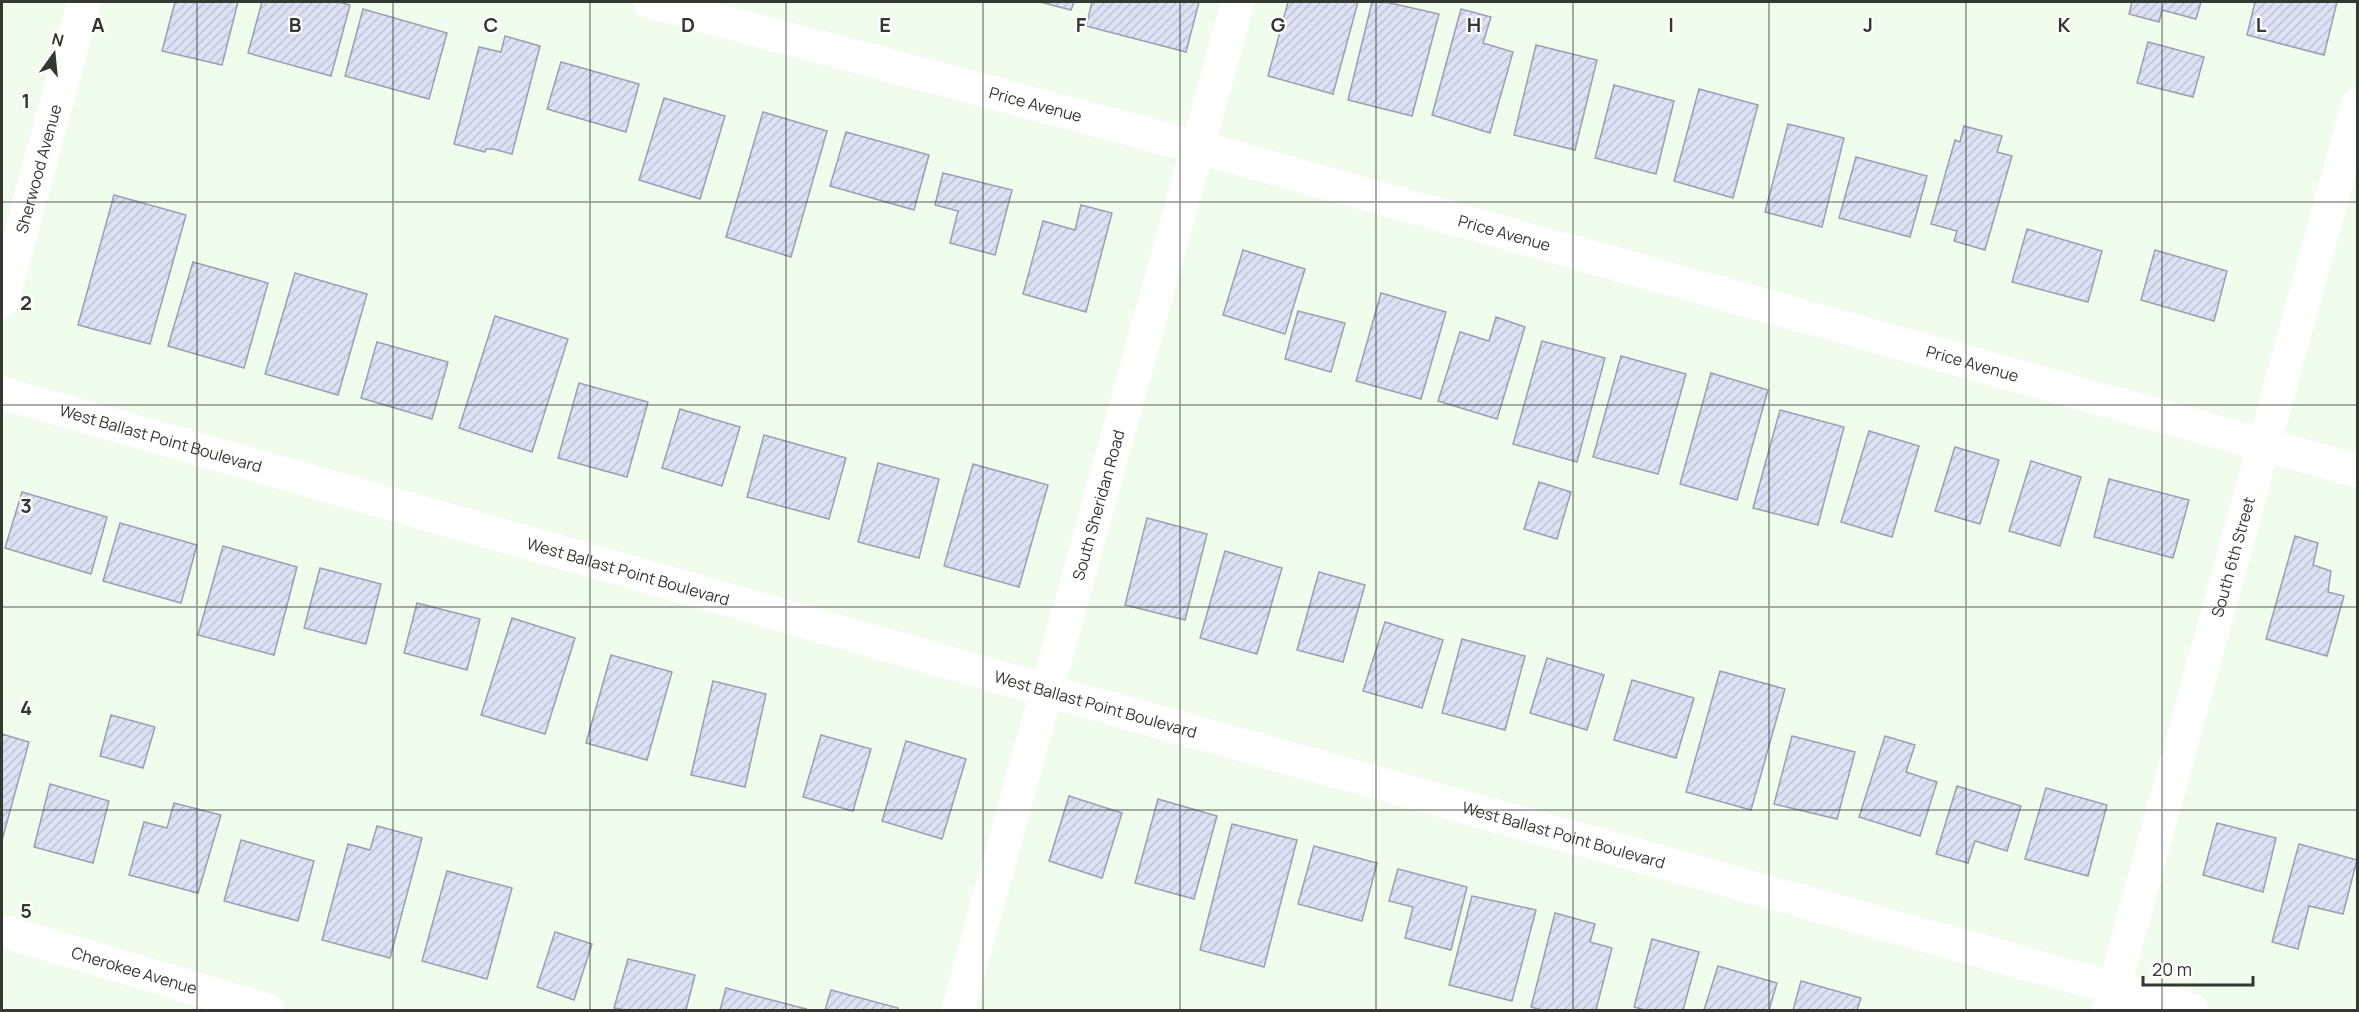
<svg xmlns="http://www.w3.org/2000/svg" width="2359" height="1012" viewBox="0 0 2359 1012" font-family="Manrope,sans-serif">
<style>
.building{fill:url(#building-hatch);stroke:#9b9fb1;stroke-width:1.5}
.lines{fill:none;stroke-linecap:round;stroke-linejoin:round}
.minor{stroke:#fff;stroke-width:33}
.grid{fill:none;stroke:#333831;stroke-width:1.5;stroke-opacity:0.55}
.labels{text-anchor:middle;dominant-baseline:central;stroke-width:4.5;stroke-linejoin:round;paint-order:stroke}
.street-label{font-size:16px;fill:#333831;stroke:#fff}
.grid-label{font-size:20px;text-anchor:middle;font-weight:bold;fill:#333831;stroke:#fff;stroke-width:4.5;stroke-linejoin:round;paint-order:stroke}
</style>
<defs>
<pattern id="building-hatch" width="6" height="6" patternUnits="userSpaceOnUse" patternTransform="scale(1.5)"><rect width="6" height="6" fill="#dde1f4"/><path d="M-1 1l2-2M0 6l6-6M5 7l2-2" fill="none" stroke="#bec2d2"/></pattern>
</defs>
<rect width="100%" height="100%" fill="#f0fdec"/>
<path class="building" d="M175 2H238L222 65 162 51Z
M262 2H339L350 5 331 76 248 53Z
M1040 2H1074L1071 10Z
M1092 2H1199L1186 52 1086 26Z
M1288 2H1358L1333 94 1268 76Z
M1372 2H1386L1439 14 1412 116 1348 100Z
M2132 2H2201L2196 19 2162 10 2159 22 2129 14Z
M2255 2H2337L2324 55 2247 35Z
M363 9 447 33 429 99 345 76Z
M1461 9 1491 17 1483 43 1513 52 1490 133 1432 115Z
M505 36 540 46 512 154 493 149H486L485 152 454 144 479 47 501 52Z
M2148 42 2204 57 2193 97 2137 83Z
M1536 45 1597 60 1575 150 1514 135Z
M561 62 639 84 626 132 547 109Z
M1614 85 1674 101 1656 174 1595 158Z
M1699 89 1758 105 1733 198 1674 181Z
M664 98 725 116 700 199 639 180Z
M763 112 827 131 791 257 726 237Z
M1788 124 1844 138 1822 227 1765 212Z
M1964 126 2002 136 1997 152 2012 156 1985 250 1954 241 1957 231 1931 224 1955 140 1960 142Z
M846 132 929 155 914 210 830 186Z
M1856 157 1927 176 1910 237 1839 218Z
M943 173 1012 190 995 255 950 243 958 211 935 205Z
M114 195 186 215 150 344 78 325Z
M1081 205 1112 213 1086 312 1023 294 1043 221 1075 230Z
M2027 229 2102 251 2088 302 2012 282Z
M1243 250 1305 269 1285 334 1223 315Z
M2155 250 2227 271 2214 321 2141 300Z
M193 262 268 283 244 368 168 346Z
M295 273 367 294 338 395 265 374Z
M1381 293 1446 312 1421 399 1356 381Z
M1298 311 1345 323 1331 372 1285 359Z
M495 316 568 339 532 452 459 428Z
M1496 317 1525 327 1497 419 1438 401 1460 332 1489 341Z
M1542 341 1605 358 1577 462 1513 444Z
M377 342 448 362 432 419 361 398Z
M1621 356 1686 374 1658 474 1593 457Z
M1711 373 1768 390 1737 500 1680 484Z
M579 383 648 402 627 477 558 458Z
M680 409 740 427 722 486 662 468Z
M1780 410 1844 427 1818 525 1753 508Z
M1869 431 1919 446 1892 537 1841 522Z
M764 435 846 458 829 519 747 497Z
M1955 447 1999 460 1980 524 1935 511Z
M2031 461 2081 477 2060 546 2009 531Z
M878 463 939 479 919 558 858 542Z
M973 464 1048 485 1019 587 944 566Z
M2109 479 2189 500 2173 558 2094 537Z
M1539 482 1571 492 1557 539 1524 529Z
M22 492 107 517 91 574 5 548Z
M1147 518 1207 534 1185 620 1125 605Z
M120 523 197 545 181 603 103 581Z
M2295 536 2318 543 2313 565 2331 571 2328 592 2344 596 2327 656 2266 639Z
M223 546 297 567 274 655 198 635Z
M1225 551 1282 568 1257 654 1200 638Z
M320 568 381 584 366 644 304 628Z
M1319 572 1365 585 1343 662 1297 650Z
M417 603 480 619 467 670 404 653Z
M512 618 575 638 545 734 481 715Z
M1385 622 1443 640 1422 708 1363 691Z
M1462 639 1525 656 1505 730 1442 713Z
M611 655 672 672 647 760 586 743Z
M1547 658 1604 675 1587 730 1530 713Z
M1720 671 1785 689 1751 810 1686 792Z
M1632 680 1694 698 1676 758 1614 740Z
M713 681 766 694 745 787 691 775Z
M111 715 155 727 143 768 100 756Z
M2 734 29 742 2 840Z
M821 735 871 749 853 811 803 797Z
M1792 736 1855 752 1837 819 1774 804Z
M1885 736 1915 745 1906 772 1937 782 1920 836 1859 817Z
M906 741 966 759 942 839 882 821Z
M50 784 109 801 93 863 34 847Z
M1957 786 2021 806 2007 851 1975 841 1968 863 1936 854Z
M2046 788 2107 805 2088 876 2025 859Z
M1069 796 1122 813 1102 878 1049 861Z
M1158 799 1217 816 1194 899 1135 883Z
M174 803 221 815 198 893 129 875 144 822 167 828Z
M2217 823 2276 838 2263 892 2203 875Z
M1232 824 1297 840 1264 967 1200 950Z
M377 826 422 838 390 958 322 940 348 844 370 850Z
M241 840 314 861 298 921 224 901Z
M2299 844 2357 860 2343 914 2309 906 2298 949 2272 942Z
M1314 846 1377 863 1362 921 1298 904Z
M1398 869 1467 887 1451 950 1405 938 1413 907 1389 901Z
M447 871 512 888 487 979 422 961Z
M1472 896 1536 910 1512 1001 1449 985Z
M1555 913 1595 924 1590 942 1612 948 1596 1010H1542L1531 1007Z
M555 932 592 944 574 1000 537 987Z
M1652 939 1699 952 1683 1010H1645L1634 1007Z
M628 959 695 975 686 1010H625L614 1008Z
M1718 966 1777 983 1769 1010H1704Z
M1801 981 1861 998 1857 1010H1793Z
M726 988 806 1009 805 1010H720Z
M831 990 898 1008V1010H825Z"/>
<g class="lines">
<g class="minor">
<path id="s1" d="M650 2 1197 147 2358 471"/>
<path id="s2" d="M2 302 84 2"/>
<path id="s3" d="M2 393 1048 691 2192 1010"/>
<path id="s4" d="M2 931 268 1010"/>
<path id="s5" d="M958 1010 1238 2"/>
<path id="s6" d="M2108 1010 2358 104"/>
</g>
</g>
<path class="grid" d="M197 2V1010M393 2V1010M590 2V1010M786 2V1010M983 2V1010M1180 2V1010M1376 2V1010M1573 2V1010M1769 2V1010M1966 2V1010M2162 2V1010M2 202H2358M2 405H2358M2 607H2358M2 810H2358"/>
<g class="labels">
<g class="street-label">
<text stroke="none"><textPath href="#s1" startOffset="399">Price Avenue</textPath></text>
<text stroke="none"><textPath href="#s2" startOffset="138">Sherwood Avenue</textPath></text>
<text stroke="none"><textPath href="#s1" startOffset="885">Price Avenue</textPath></text>
<text stroke="none"><textPath href="#s1" startOffset="1371">Price Avenue</textPath></text>
<text stroke="none"><textPath href="#s3" startOffset="165">West Ballast Point Boulevard</textPath></text>
<text stroke="none"><textPath href="#s5" startOffset="524">South Sheridan Road</textPath></text>
<text stroke="none"><textPath href="#s6" startOffset="470">South 6th Street</textPath></text>
<text stroke="none"><textPath href="#s3" startOffset="651">West Ballast Point Boulevard</textPath></text>
<text stroke="none"><textPath href="#s3" startOffset="1137">West Ballast Point Boulevard</textPath></text>
<text stroke="none"><textPath href="#s3" startOffset="1623">West Ballast Point Boulevard</textPath></text>
<text stroke="none"><textPath href="#s4" startOffset="138">Cherokee Avenue</textPath></text>
</g>
</g>
<g class="grid-label">
<text x="98" y="32">A</text>
<text x="295" y="32">B</text>
<text x="491" y="32">C</text>
<text x="688" y="32">D</text>
<text x="885" y="32">E</text>
<text x="1081" y="32">F</text>
<text x="1278" y="32">G</text>
<text x="1474" y="32">H</text>
<text x="1671" y="32">I</text>
<text x="1868" y="32">J</text>
<text x="2064" y="32">K</text>
<text x="2261" y="32">L</text>
<text x="26" y="108">1</text>
<text x="26" y="310">2</text>
<text x="26" y="513">3</text>
<text x="26" y="715">4</text>
<text x="26" y="918">5</text>
</g>
<rect width="2359" height="1012" fill="none" stroke="#333831" stroke-width="6"/>
<g transform="translate(54 54) rotate(15)" stroke="#ffffff" stroke-width="4.5" paint-order="stroke">
<path d="M0-4.5L10 22L0 15L-10 22Z" fill="#333831"/>
<text y="-9" font-size="16" font-weight="bold" text-anchor="middle" fill="#333831">N</text>
</g>
<path d="M2143 976v9h110v-9" fill="none" stroke="#333831" stroke-width="3"/>
<text x="2152" y="976" font-size="18" fill="#333831" stroke="#ffffff" stroke-width="4.5" paint-order="stroke">20 m</text>
</svg>
